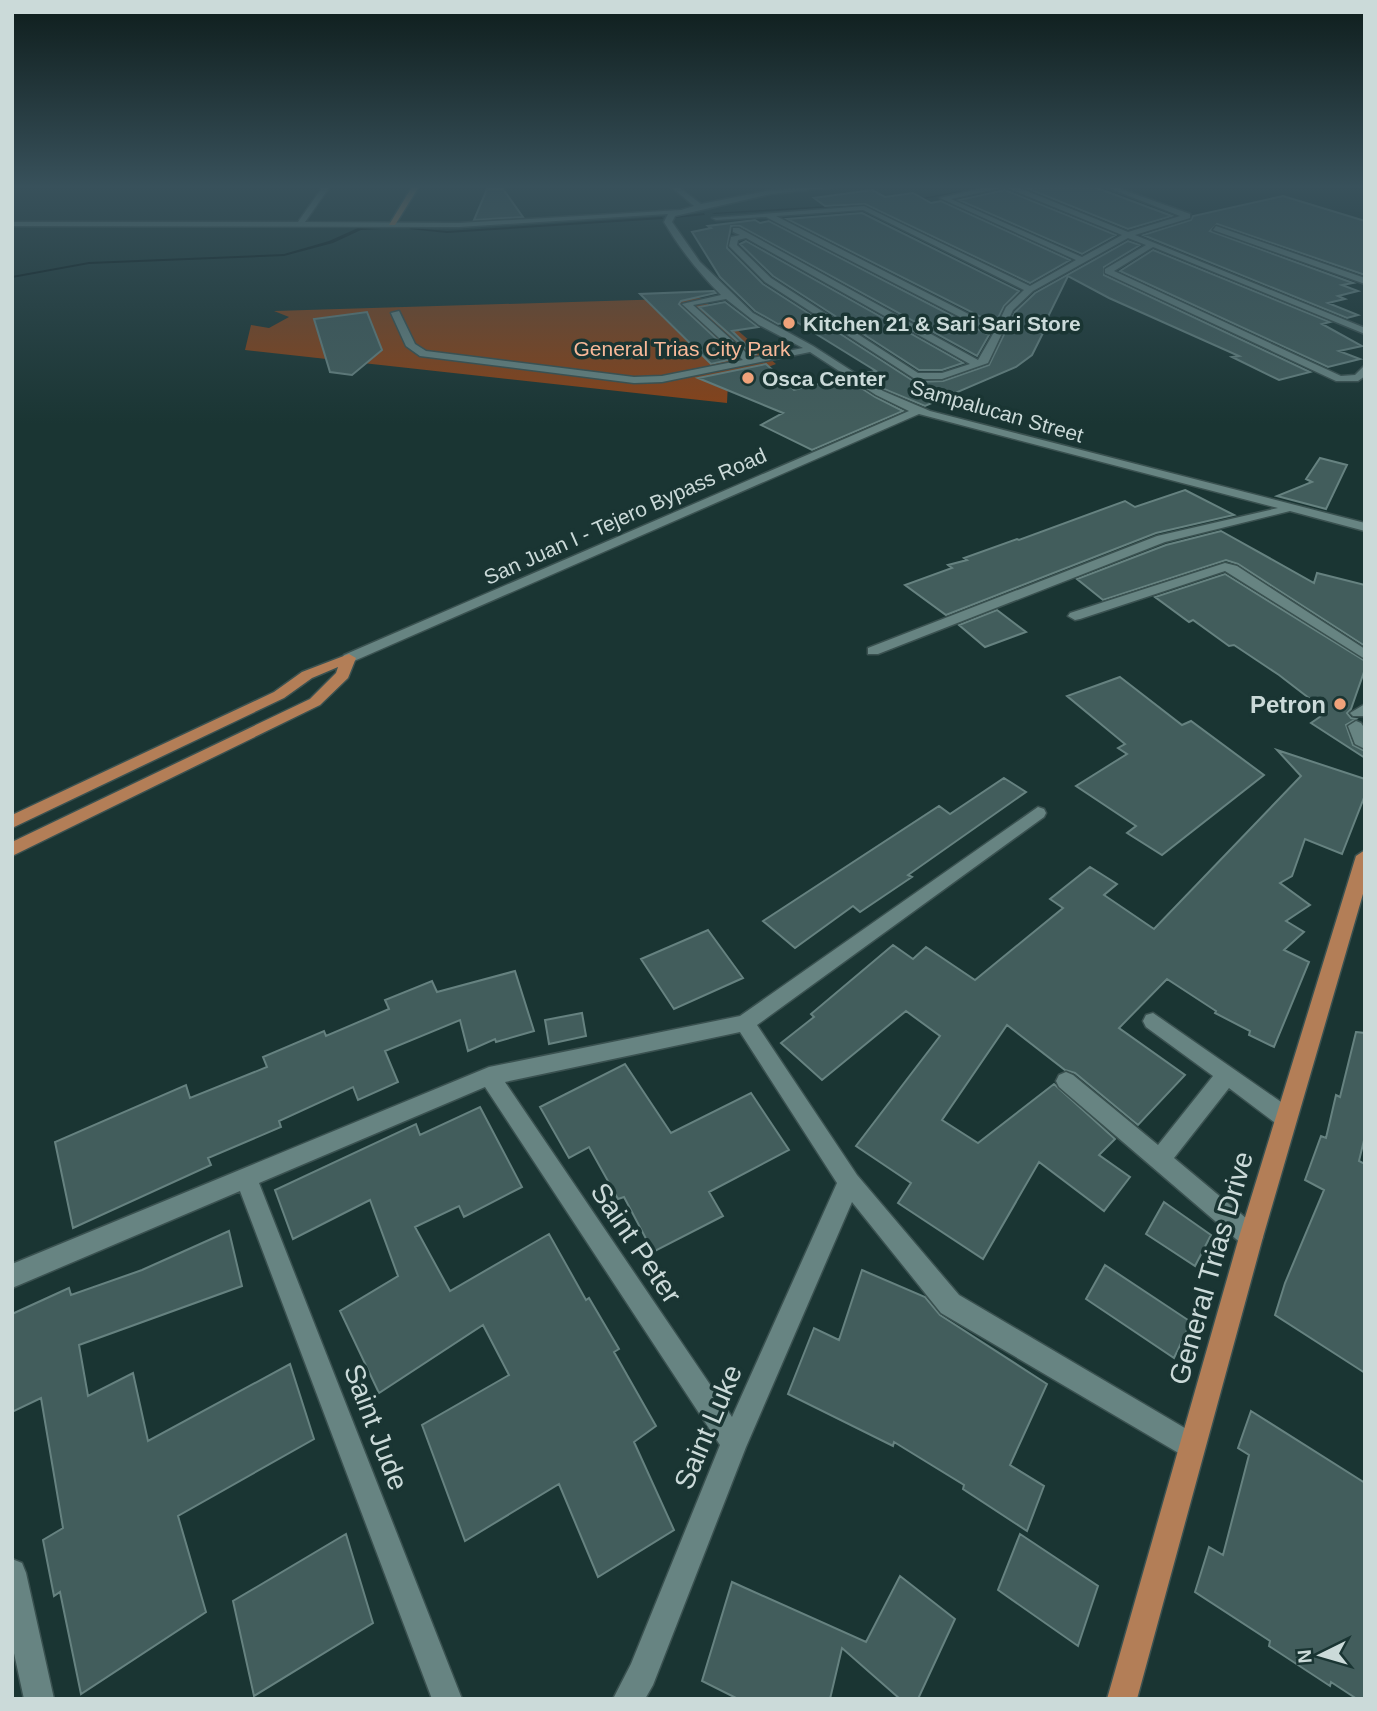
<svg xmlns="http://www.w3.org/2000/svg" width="1377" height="1711" viewBox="0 0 1377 1711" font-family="Arial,sans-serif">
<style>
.green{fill:#894217}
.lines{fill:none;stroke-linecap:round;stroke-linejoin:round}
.stream{fill:#061616;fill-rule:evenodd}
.building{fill:#425d5c;stroke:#668280;stroke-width:2}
.minor-casing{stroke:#3a5150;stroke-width:3}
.major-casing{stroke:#3a5150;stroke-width:3}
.minor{fill:#678482;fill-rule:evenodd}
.major{fill:#b37e57;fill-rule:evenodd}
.poi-dot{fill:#f0a27a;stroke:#1a3533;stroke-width:2.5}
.labels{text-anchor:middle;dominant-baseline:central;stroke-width:7;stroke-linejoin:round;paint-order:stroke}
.far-poi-label{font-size:21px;font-weight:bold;fill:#cbdad9;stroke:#1a3533;text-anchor:start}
.far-park-label{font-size:21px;fill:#f8b999;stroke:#1a3533}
.far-street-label{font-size:21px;fill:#cbdad9;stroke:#1a3533}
.poi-label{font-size:24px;font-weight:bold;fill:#cbdad9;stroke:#1a3533;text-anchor:end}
.near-street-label{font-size:28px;fill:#cbdad9;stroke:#1a3533}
</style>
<rect width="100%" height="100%" fill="#1a3533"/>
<path class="green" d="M701 298 776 364 728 382 727 403 245 350 251 325 269 328 289 317 274 311Z"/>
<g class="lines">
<path class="stream" d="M992 185H999L913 201 911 200Z
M877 203 878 205 714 214 712 213Z
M704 213 705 215 675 218 673 217Z
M662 217 663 219 447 233 409 229 411 228 447 231Z
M358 228 382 229 361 230 333 243 284 256 89 264 12 278V276L89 262 284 254 329 241Z"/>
</g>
<path class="building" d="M1019 185H1056L1063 187 1089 185 1172 216 1128 229Z
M487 189H503L523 217 474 220Z
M872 190 885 197 913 193 931 203 941 201 1070 260 1030 283 865 204 825 206 814 198Z
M1005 190 1116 235 1082 254 959 200Z
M1283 196 1365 221V275L1217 224 1210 231 1353 283 1342 285 1358 291 1338 296 1345 299 1328 303 1358 315 1347 318 1143 235 1191 220 1193 216Z
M862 213 1019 291 1004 306 995 324 787 219Z
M755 220 760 223 769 221 989 335 977 356 740 226H731L727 248 763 284 915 382 943 381 989 365 1015 312 1035 293 1128 241 1140 245 1104 267V275L1310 372 1279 380 1232 357 1239 356 1109 298 1068 276 1041 331H1044L1032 355 1016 367 925 406 884 389 861 374 876 371 795 321 778 324 755 311 720 277 692 232 711 228 708 226Z
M746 241 963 363 942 370H919L773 276 740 244Z
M1153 250 1330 322 1322 324 1362 346 1339 351 1360 359 1328 367 1120 271Z
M714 291 716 293 681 301 679 304 737 358 711 364 640 294Z
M725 302 758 327 732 331 756 354 753 355 699 307Z
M367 312 382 350 352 375 330 372 314 319Z
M766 364 794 390 844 377 875 397 903 411 812 450 761 425 783 413 698 378Z
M1320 458 1347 465 1326 509 1277 496 1312 482 1306 479Z
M1185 490 1234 515 1156 533 946 615 905 585 952 568 948 565 967 560 964 558 1017 539 1019 540 1125 501 1135 507Z
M1221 531 1314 583 1317 573 1365 585V646L1238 564 1226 560 1103 600 1077 579 1166 545Z
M1225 574 1365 661V669L1351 709 1347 713 1351 718 1356 719 1346 725 1353 745 1365 751V758L1311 723 1327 712 1279 675 1234 645 1229 646 1193 620 1189 622 1155 597Z
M997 610 1026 632 985 647 959 625Z
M1120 677 1182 725 1191 721 1264 775 1162 855 1127 833 1136 826 1076 786 1127 754 1118 748 1125 744 1067 696Z
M1277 750 1365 779V795L1342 854 1305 839 1292 876 1280 883 1310 905 1286 921 1304 932 1284 950 1309 962 1274 1047 1249 1035 1250 1031 1215 1013 1216 1011 1167 979 1119 1028 1185 1075 1138 1125 1075 1073 1065 1070 1007 1025 942 1120 978 1143 1054 1084 1115 1139 1099 1155 1130 1177 1104 1211 1039 1162 983 1259 898 1203 911 1183 856 1146 940 1036 906 1011 822 1080 781 1043 814 1017 811 1014 893 945 913 959 926 947 975 980 1063 908 1050 899 1090 867 1117 884 1104 895 1154 929 1301 776Z
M1004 778 1026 792 908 875 912 877 860 912 853 906 795 948 763 921 939 806 950 814Z
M708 930 743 978 674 1009 641 959Z
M515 971 534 1031 496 1042 495 1039 468 1051 460 1020 385 1051 398 1082 358 1100 353 1087 279 1121 281 1127 208 1158 211 1165 73 1228 55 1142 186 1085 190 1098 267 1067 263 1057 324 1031 326 1036 389 1009 385 1000 432 981 437 992Z
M582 1013 586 1036 549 1044 545 1020Z
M1356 1032 1365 1033V1136L1359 1161 1365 1164V1373L1275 1315 1285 1283 1324 1190 1305 1180 1321 1136 1326 1138 1336 1095 1340 1097Z
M625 1064 671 1133 751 1093 789 1150 709 1192 723 1216 653 1252 624 1197 618 1199 589 1147 569 1158 540 1107Z
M480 1107 522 1187 464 1217 459 1206 415 1227 450 1291 549 1234 586 1300 589 1298 619 1349 614 1352 656 1426 634 1442 674 1530 598 1577 559 1484 465 1541 422 1425 509 1375 483 1325 379 1393 340 1311 398 1276 370 1200 293 1239 275 1190 416 1124 420 1135Z
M1164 1202 1211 1235 1195 1266 1146 1234Z
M229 1231 242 1286 79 1345 88 1396 133 1373 148 1441 290 1364 314 1439 178 1516 206 1612 81 1694 60 1592 54 1596 43 1540 63 1528 41 1398 12 1412V1314L69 1288 71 1295 142 1270Z
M1105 1265 1191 1322 1174 1358 1086 1299Z
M862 1270 925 1297 940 1315 1047 1384 1010 1465 1044 1486 1027 1531 963 1489 964 1485 894 1442 893 1446 788 1394 814 1328 839 1340Z
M1251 1411 1365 1483V1699H1357L1331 1682 1330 1686 1269 1646 1270 1641 1195 1592 1209 1547 1223 1555 1249 1455 1238 1448Z
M346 1534 373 1623 254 1696 233 1601Z
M1020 1534 1098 1586 1078 1646 998 1590Z
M900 1576 955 1619 918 1699H900L842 1648 830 1699H738L702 1681 732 1582 866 1642Z"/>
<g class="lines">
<g class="minor-casing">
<path id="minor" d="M324 185H331L305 222 459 223 681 210 694 206 669 185H676L701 204 771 190 853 185 771 194 675 216 672 222 700 262 753 313 813 346 883 391 930 411 1365 523V531L1290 511 1165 542 878 654H868V648L1157 536 1278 508 919 414 354 661H344L342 658 344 655 909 411 876 395 810 352 662 382 634 383 420 356 406 346 391 313 399 311 415 344 426 351 634 377 662 376 743 360 682 304 721 295C699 273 680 249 664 222L668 214 459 227 12 226V222H298ZM726 299 759 325 803 348 752 358 693 305Z
M995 185H1012L1128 232 1180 216 1101 185H1110L1190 214V218L1135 235 1365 328V334L1153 247 1114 271 1341 376 1355 375 1365 365V376L1358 381H1336L1105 273V269L1146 245 1128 238 1033 291 1013 310 988 363 942 379H915L765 282 729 246 731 237 740 235 733 232V228H739L978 360 993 334 766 217 716 220 712 218 864 206 1030 286 1076 260 940 198ZM1005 187 1122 235 1082 257 951 199ZM863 210 1024 290 1006 307 996 328 776 216ZM746 238 970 364 942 373H918L771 278 737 245 738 240Z
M1216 226 1365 278V284L1213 230Z
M1225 563 1237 566 1365 649V659L1225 571 1080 619 1075 620 1068 616 1070 613Z
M1365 704V716H1353L1350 713Z
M1356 721 1361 723 1365 729V749L1355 744 1348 726Z
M1038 807 1044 809 1046 813 1044 817 757 1025 857 1175 959 1295 1200 1437 1204 1446 1200 1455 1191 1459 1182 1455 941 1313 852 1202 746 1447 653 1685 645 1699H613L631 1664 720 1445 485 1087 259 1183 462 1699H432L240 1191 12 1288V1264L489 1067 740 1016ZM740 1032 837 1183 732 1417 505 1082Z
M1153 1013 1294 1111 1297 1118 1294 1125 1286 1128 1278 1125 1229 1088 1174 1158 1259 1229 1263 1237 1259 1245 1251 1248 1243 1245 1059 1087 1056 1081 1059 1075 1066 1072 1073 1075 1158 1145 1213 1076 1146 1027 1143 1021 1146 1015Z
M12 1559 22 1563 26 1573 54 1699H24L12 1644Z"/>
</g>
<g class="major-casing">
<path id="major" d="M413 185H420L395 225H389Z
M349 654 356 658 348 678 320 705 12 856V842L310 699 336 673 338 667 312 678 284 698 12 828V815L274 692 302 672Z
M1365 850V887L1263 1237 1137 1699H1107L1239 1237 1356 856Z"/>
</g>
<use href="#minor" class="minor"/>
<use href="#major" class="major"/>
</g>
<linearGradient id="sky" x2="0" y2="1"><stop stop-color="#0e1d1c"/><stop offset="0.44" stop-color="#38515b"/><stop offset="1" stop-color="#38515b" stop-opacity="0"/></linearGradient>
<rect width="1377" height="424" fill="url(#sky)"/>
<g class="poi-dot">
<circle cx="789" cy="323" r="7"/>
<circle cx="748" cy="378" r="7"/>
<circle cx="1340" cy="704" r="7"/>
</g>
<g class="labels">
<g class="far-poi-label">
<text x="803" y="323">Kitchen 21 &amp; Sari Sari Store</text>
<text x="762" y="378">Osca Center</text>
</g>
<g class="far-park-label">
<text x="682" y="348">General Trias City Park</text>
</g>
<g class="far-street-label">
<text transform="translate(997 411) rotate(16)">Sampalucan Street</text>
<text transform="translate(625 516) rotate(-24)">San Juan I - Tejero Bypass Road</text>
</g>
<g class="poi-label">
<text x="1326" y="704">Petron</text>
</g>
<g class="near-street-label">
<text transform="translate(636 1243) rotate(56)">Saint Peter</text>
<text transform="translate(1211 1268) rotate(-74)">General Trias Drive</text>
<text transform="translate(376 1427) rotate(69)">Saint Jude</text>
<text transform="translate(708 1427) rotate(-67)">Saint Luke</text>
</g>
</g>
<rect width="1377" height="1711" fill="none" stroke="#cbdad9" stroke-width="28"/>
<g transform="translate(1321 1655) rotate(265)" stroke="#1a3533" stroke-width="5" paint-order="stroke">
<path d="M0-5L12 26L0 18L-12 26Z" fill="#cbdad9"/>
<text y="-10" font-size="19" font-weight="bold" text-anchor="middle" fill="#cbdad9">N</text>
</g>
</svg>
